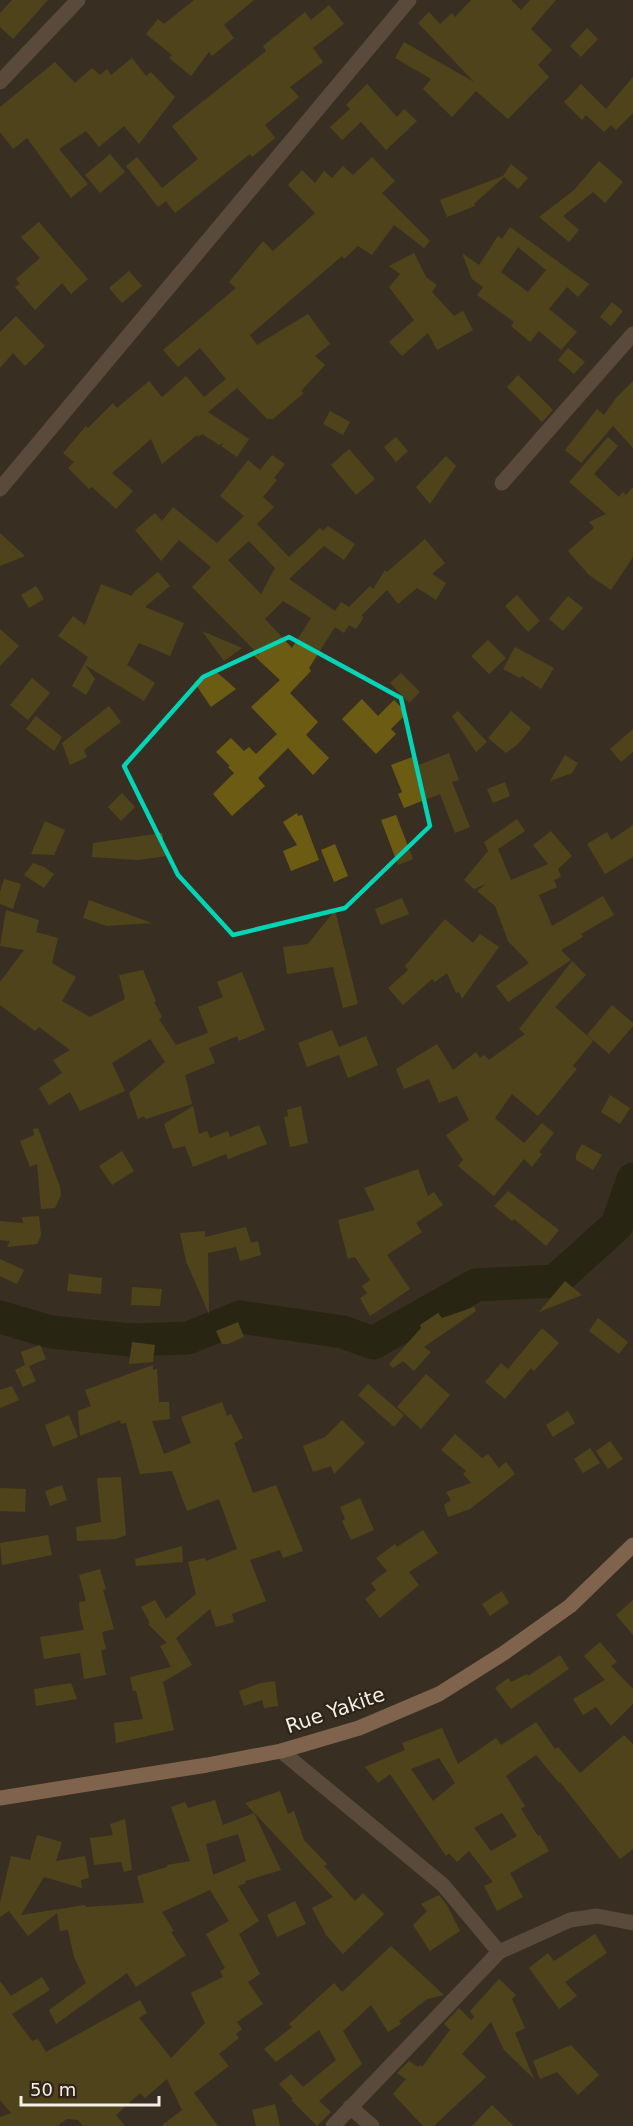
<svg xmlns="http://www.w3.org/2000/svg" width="633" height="2126" viewBox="0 0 633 2126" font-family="'DejaVu Sans',sans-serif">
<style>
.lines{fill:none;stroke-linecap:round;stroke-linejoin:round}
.river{stroke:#161a00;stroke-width:33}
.building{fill:#6c5c13;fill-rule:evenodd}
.minor{stroke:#836a59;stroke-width:15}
.major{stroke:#d5a27f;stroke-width:15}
.marked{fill:none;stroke:#01d5b6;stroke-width:4.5;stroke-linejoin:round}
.labels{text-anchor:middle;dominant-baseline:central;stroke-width:4.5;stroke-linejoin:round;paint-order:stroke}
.street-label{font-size:20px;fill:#f5efe7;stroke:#2e2518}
</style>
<rect width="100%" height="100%" fill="#382f22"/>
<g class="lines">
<path class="river" d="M0 1317 51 1332 130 1340 188 1338 240 1317 343 1332 373 1343 476 1285 555 1281 617 1225 633 1179"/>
</g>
<path class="building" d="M12 0H48L13 39 0 27V13Z
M194 0H254L224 25 234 38 212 56 209 52 191 76 169 58 172 55 146 34 158 19 164 24Z
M471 0H511L521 10 530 0H556L531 29 552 50 538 65 549 77 508 119 476 91 452 117 423 89 431 79 395 58 404 42 474 82 418 23 429 12 440 24 452 13 455 17Z
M329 5 344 24 313 48 323 62 290 87 299 97 265 125 275 138 252 157 250 154 175 213 166 201 158 207 126 166 137 157 162 188 198 159 172 126 266 51 263 46 305 12 311 20Z
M587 28 598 39 581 57 570 46Z
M132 58 146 76 151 72 175 97 139 144 124 126 99 147 86 131 59 149 88 184 71 198 27 138 13 149 0 132V107L55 62 75 83 92 68 100 75 107 69 111 75Z
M633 77V113L616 130 611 125 604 132 586 115 582 120 564 102 581 84 606 109Z
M367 84 397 117 404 109 417 121 386 150 361 122 342 140 330 127 350 109 346 105Z
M110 154 125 172 100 193 85 175Z
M372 157 395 181 382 193 430 241 424 248 394 225 372 255 358 246 344 259 342 256 250 335 257 345 308 314 330 344 315 356 325 365 301 391 304 393 273 419H267L237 388 208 412 249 439 237 457 221 446 224 443 219 445 202 434 198 437 197 435 162 464 151 439 112 473 133 491 116 509 92 487 89 489 68 468 74 462 63 453 86 426 88 428 113 403 117 408 149 381 162 397 186 376 204 397 226 379 200 348 178 367 163 350 236 288 229 282 263 241 273 251 315 213 288 185 302 170 315 183 324 171 332 178 343 166 353 175Z
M599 161 623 182 605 203 593 192 563 216 579 230 569 242 539 217 574 190Z
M511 164 528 178 518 189 504 177 474 204 475 206 447 217 440 200 503 176Z
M39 222 88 279 71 294 62 283 35 310 15 287 20 284 16 279 40 258 21 237Z
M510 227 589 284 578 297 567 287 549 309 577 332 561 350 539 331 530 342 511 326 514 322 477 295 483 287 472 279 462 253 479 265 498 236 502 239ZM518 247 546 270 528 292 501 272Z
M414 253 426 277 437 285 432 292 454 316 463 311 473 330 437 350 428 333 402 356 389 342 414 320 389 287 400 274 389 266Z
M129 271 142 286 122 303 109 288Z
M612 302 623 311 611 326 600 317Z
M16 316 45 346 25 366 13 353 0 368V332Z
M568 348 585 362 574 374 558 360Z
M518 375 553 410 542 422 507 387Z
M633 381V448L613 426 581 463 565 450 597 409 604 415 616 398Z
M330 411 350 422 343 435 323 424Z
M396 437 408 451 396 462 384 447Z
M608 437 618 446 594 474 619 497 623 492 626 495 633 487V557L611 590 589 575 568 551 594 528 589 522 606 514 569 482Z
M349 449 375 479 356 495 331 465Z
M272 455 285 464 274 478 277 480 263 497 274 507 257 524 289 557 320 528 323 531 328 526 355 544 344 560 324 546 289 579 335 611 341 602 349 607 370 586 373 589 385 570 387 572 425 539 445 563 432 574 446 583 436 600 417 588 398 604 387 590 361 616 364 617 356 629 349 625 344 633 335 627 309 668 311 671 290 693 318 722 306 735 329 758 313 775 288 748 258 778 265 786 232 816 213 794 234 773 228 767 230 766 216 752 231 738 244 751 249 747 256 754 277 734 251 707 280 680 252 654 253 653 260 656 192 587 211 567 179 540 161 561 135 530 155 513 162 521 173 507 217 543 244 516 220 496 248 460 260 470ZM249 541 275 568 261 594 228 560ZM283 601 311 618 292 648 265 619Z
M446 456 456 466 430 504 416 487Z
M0 533 25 556 0 566Z
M158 572 170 586 145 607 184 623 170 656 139 643 127 665 155 683 144 701 85 665 95 679 86 695 72 686 88 657 58 636 73 616 85 625 101 584 132 596 134 592Z
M36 586 44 599 29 608 21 595Z
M517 595 540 621 528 632 505 606Z
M568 596 583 608 563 631 549 619Z
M0 629 19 646 0 666Z
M202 631 242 648 224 661Z
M488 640 506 658 489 674 471 656Z
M515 647 554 668 541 689 522 676 520 678 503 669Z
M213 669 236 689 211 707 194 682Z
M401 673 420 692 409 703 390 683Z
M32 678 50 693 28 720 10 705Z
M362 699 378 716 394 700 407 713 391 729 396 734 376 754 342 719Z
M109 706 121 722 84 750 87 757 70 765 62 743Z
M458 711 487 742 476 752 452 716Z
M511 711 531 728 518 744 506 753 488 738Z
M36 716 62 737 54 751 26 729Z
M633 729V752L621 762 610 749Z
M449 753 459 780 452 782 470 827 455 833 440 794 404 808 398 794 402 792 391 765 415 756 419 765Z
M565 755 578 763 572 773 550 781Z
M505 782 510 796 493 803 487 789Z
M122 793 135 807 121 821 108 807Z
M297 813 298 816 302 815 319 860 291 871 283 851 297 845 283 822Z
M396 815 413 859 398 865 381 820Z
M517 819 525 831 498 849 511 880 548 864 533 845 551 831 572 856 558 869 561 877 554 880 557 887 539 895 552 926 603 896 614 915 581 934 583 937 561 950 571 960 508 1002 496 986 529 963 508 941 495 906 477 891 486 884 474 889 464 880 488 851 484 842Z
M45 821 65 830 54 855 31 854Z
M633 825V857L605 874 587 844 607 832 611 840Z
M162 833 166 856 138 860 92 857 93 843Z
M335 844 348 876 334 882 321 850Z
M33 863 44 867 54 874 44 888 24 875Z
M4 879 21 884 13 909 0 904V892Z
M402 898 409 914 381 925 375 909Z
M89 900 152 923 107 926 83 918Z
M6 910 39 920 36 932 58 938 52 963 76 977 62 1001 90 1017 125 999 119 975 143 970 156 1001 154 1002 162 1017 159 1019 176 1045 208 1033 198 1007 223 997 217 982 242 972 265 1030 239 1041 237 1036 209 1048 215 1063 185 1075 192 1104 146 1119 144 1116 138 1119 129 1093 165 1062 150 1039 112 1063 125 1091 80 1111 70 1092 49 1105 39 1088 62 1073 53 1060 70 1050 39 1027 35 1031 0 1005V982L24 950 0 946Z
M335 910 358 1004 343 1008 333 967 287 974 283 947 308 944Z
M445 919 473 943 480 934 499 947 462 999 459 992 456 993 447 973 435 982 432 979 403 1005 388 988 408 970 405 966Z
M572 961 586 975 555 1007 593 1041 573 1066 577 1069 538 1116 512 1094 495 1118 524 1143 542 1123 554 1133 539 1152 542 1154 532 1167 524 1159 494 1196 458 1166 463 1160 446 1135 469 1120 457 1096 439 1103 429 1079 404 1089 396 1069 437 1044 453 1070 476 1052 480 1058 484 1055 489 1060 525 1034 519 1029Z
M612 1005 633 1023V1026L609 1054 587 1035Z
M332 1030 339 1047 366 1036 378 1065 348 1078 339 1055 307 1067 298 1043Z
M610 1095 630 1108 620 1124 601 1112Z
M193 1106 199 1134 207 1131 210 1138 228 1131 230 1137 259 1125 267 1144 228 1159 226 1154 193 1167 185 1146 173 1149 164 1124Z
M301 1106 308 1143 290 1147 284 1117 288 1116 287 1110Z
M38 1128 60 1187 61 1195 55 1208 41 1209 37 1164 30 1167 20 1141 34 1135 33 1129Z
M582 1144 602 1155 593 1170 576 1160V1154Z
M122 1151 134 1171 112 1185 99 1166Z
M418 1169 428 1196 434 1192 443 1205 416 1223 422 1232 387 1255 410 1289 370 1316 360 1298 367 1293 362 1286 370 1280 355 1257 348 1259 338 1220 375 1210 364 1188Z
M508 1191 559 1230 546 1246 514 1219 512 1221 494 1206Z
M39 1216 41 1235 37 1244 7 1247 10 1241 0 1240V1221L23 1223 22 1217Z
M246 1227 251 1243 258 1241 261 1255 240 1261 236 1247 208 1253 209 1314 186 1261 180 1233 205 1231V1237Z
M0 1259 24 1270 17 1284 0 1276Z
M69 1274 102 1278 101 1294 67 1291Z
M565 1281 582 1295 539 1312Z
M132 1287 162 1289 160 1306 131 1305Z
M474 1307 476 1311 424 1347 431 1352 414 1371 403 1361 393 1368 389 1364 421 1328 420 1325 438 1313 442 1318Z
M598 1318 628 1342 619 1354 589 1331Z
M238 1322 244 1337 228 1344H222L216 1331Z
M542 1328 559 1343 534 1371 531 1368 505 1399 485 1382 501 1363 508 1369Z
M132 1342 155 1345 153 1362 129 1364Z
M40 1345 46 1359 29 1366 36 1381 23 1387 15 1370 25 1365 21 1352Z
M153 1365V1370L157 1369 159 1402H169L170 1419 152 1421 164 1454 191 1443 181 1417 222 1402 227 1416 231 1414 243 1438 234 1443 253 1493 276 1485 303 1551 283 1558 280 1550 250 1560 266 1601 232 1614 234 1622 216 1627 210 1609 176 1638 192 1665 163 1682 174 1730 116 1743 114 1723 143 1719 136 1691H133L130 1677 171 1667 160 1646 167 1643 148 1624 150 1623 141 1607 155 1600 166 1619 196 1594 188 1562 205 1558 206 1561 237 1549 219 1499 187 1511 172 1471 140 1474 126 1423 121 1424 120 1420 80 1436 78 1411 91 1406 85 1390Z
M426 1374 450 1395 421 1429 397 1407Z
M368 1384 404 1415 394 1427 358 1395Z
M12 1386 19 1400 0 1408V1390Z
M568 1411 575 1423 553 1437 546 1425Z
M69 1415 78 1437 53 1447 45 1425Z
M342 1420 365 1443 334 1474 331 1466 313 1472 303 1446 325 1437Z
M455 1434 482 1458 488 1454 499 1468 506 1462 515 1474 470 1509 448 1517 444 1505 451 1500 446 1492 471 1483 463 1474 466 1471 441 1450Z
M610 1441 623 1459 608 1469 596 1451Z
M590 1448 600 1463 583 1473 574 1459Z
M121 1477 126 1535 116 1539 77 1541 76 1527 101 1522 97 1478Z
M62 1485 67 1500 50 1506 45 1491Z
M0 1488 26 1489 25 1512 0 1511Z
M360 1498 374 1530 351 1540 342 1521 345 1519 340 1507Z
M423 1530 438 1553 409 1572 419 1585 380 1618 365 1599 376 1590 371 1583 387 1571 376 1558 395 1544 397 1547Z
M48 1535 52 1555 2 1565 0 1543Z
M182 1546 183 1562 136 1566 135 1559Z
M100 1569 106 1589 103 1590 114 1629 102 1632 106 1649 101 1650 106 1675 84 1679 80 1653 44 1659 40 1637 84 1630 80 1615 79 1602 86 1601 79 1575Z
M502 1591 509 1603 490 1616 482 1604Z
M633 1600V1635L616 1615Z
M600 1642 617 1662 611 1666 633 1689V1704L611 1726 596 1707 583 1715 573 1699 605 1680 584 1656Z
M560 1655 569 1669 511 1709 495 1688 508 1678 511 1682 527 1674 528 1676Z
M275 1681 278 1706 264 1708 262 1700 244 1706 239 1691 261 1683Z
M71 1683 77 1699 36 1706 34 1689Z
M536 1722 555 1749 558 1747 580 1773 624 1735 633 1744V1849L620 1859 560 1782 559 1783 536 1755 506 1776 525 1806 521 1809 538 1836 540 1835 549 1851 510 1873 523 1897 497 1911 484 1886 493 1882 469 1851 457 1862 449 1853 446 1856 390 1774 378 1783 365 1767 405 1750 402 1743 442 1728 458 1764 496 1738 501 1745ZM439 1758 455 1783 433 1801 411 1769ZM502 1813 517 1836 491 1851 474 1828Z
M280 1791 288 1814 294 1811 304 1840 327 1864 324 1866 355 1901 363 1893 384 1914 343 1954 326 1935 312 1908 333 1897 245 1803Z
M215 1800 223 1825 254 1813 281 1870 245 1881 246 1883 238 1886 259 1921 239 1934 260 1974 248 1982 263 2004 237 2022 242 2029 236 2034 239 2038 219 2054 229 2066 194 2093 218 2126H161L182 2110 167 2079 145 2098 140 2093 116 2115 125 2126H83L78 2120 67 2119 57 2126H0V2117L11 2113 0 2100V1981L11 1996 42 1977 50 1990 12 2014 32 2041 38 2039 46 2052 140 2000 147 2013 139 2018 171 2058 205 2023 191 1993 223 1977 220 1971 225 1968 206 1934 229 1921 210 1890 162 1912 174 1931 171 1932 186 1955 136 1987 127 1973 56 2024 49 2010 86 1983 74 1957 68 1930 60 1931 57 1913 28 1936 9 1911 0 1917V1903L11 1856 30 1860 37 1835 62 1842 56 1861 85 1856 89 1878 81 1880 82 1888 44 1877 21 1915 85 1905 86 1907 144 1903 137 1876 167 1867V1865L190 1861 171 1807 185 1802 188 1808ZM238 1834 246 1861 213 1875 206 1844Z
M125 1819 132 1870 124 1872 121 1862 94 1865 90 1838 113 1835 110 1824Z
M439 1895 447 1905 460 1931 430 1951 413 1925 427 1911 421 1904Z
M295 1901 306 1924 277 1937 267 1915Z
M595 1934 607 1953 565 1982 577 1996 559 2009 529 1968 548 1953 554 1961Z
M391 1946 444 1995 427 1999 399 2021 401 2024 388 2032 371 2005 343 2031 362 2064 319 2101 331 2112 317 2126 291 2100 293 2099 279 2084 291 2074 303 2087 336 2060 319 2030 276 2062 264 2049 292 2027 289 2024 334 1983 342 1992Z
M499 1979 516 1995 512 1999 525 2028 515 2033 534 2079 504 2050 491 2022 462 2054 486 2077 434 2126H423L393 2094 406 2079 397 2073 409 2061 418 2067 420 2065 422 2067 450 2030 444 2024 459 2008 471 2020 474 2017 470 2011Z
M571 2045 599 2075 578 2095 557 2072 540 2079 533 2061Z
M275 2104 280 2126H256L252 2110Z
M492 2105 514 2126H472Z"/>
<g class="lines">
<path class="minor" d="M0 82 78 0
M502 483 633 334
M0 489 409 0
M281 1751 443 1885 499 1952
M350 2107 372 2126
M333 2126 499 1952 570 1920 597 1916 633 1923"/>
<path class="major" d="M0 1798 207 1765 281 1751 359 1728 439 1694 504 1653 570 1606 633 1545"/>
</g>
<path d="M0 0H633V2126H0ZM289 637 401 698 430 826 345 908 233 935 178 875 124 766 203 677Z" fill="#382f22" fill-opacity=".55" fill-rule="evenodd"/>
<path class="marked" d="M289 637 401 698 430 826 345 908 233 935 178 875 124 766 203 677Z"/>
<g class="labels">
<g class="street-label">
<text transform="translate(335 1710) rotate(-19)">Rue Yakite</text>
</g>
</g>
<path d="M21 2096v9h138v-9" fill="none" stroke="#f5efe7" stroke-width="3"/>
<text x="30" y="2096" font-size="18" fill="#f5efe7" stroke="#2e2518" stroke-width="4.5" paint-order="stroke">50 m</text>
</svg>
